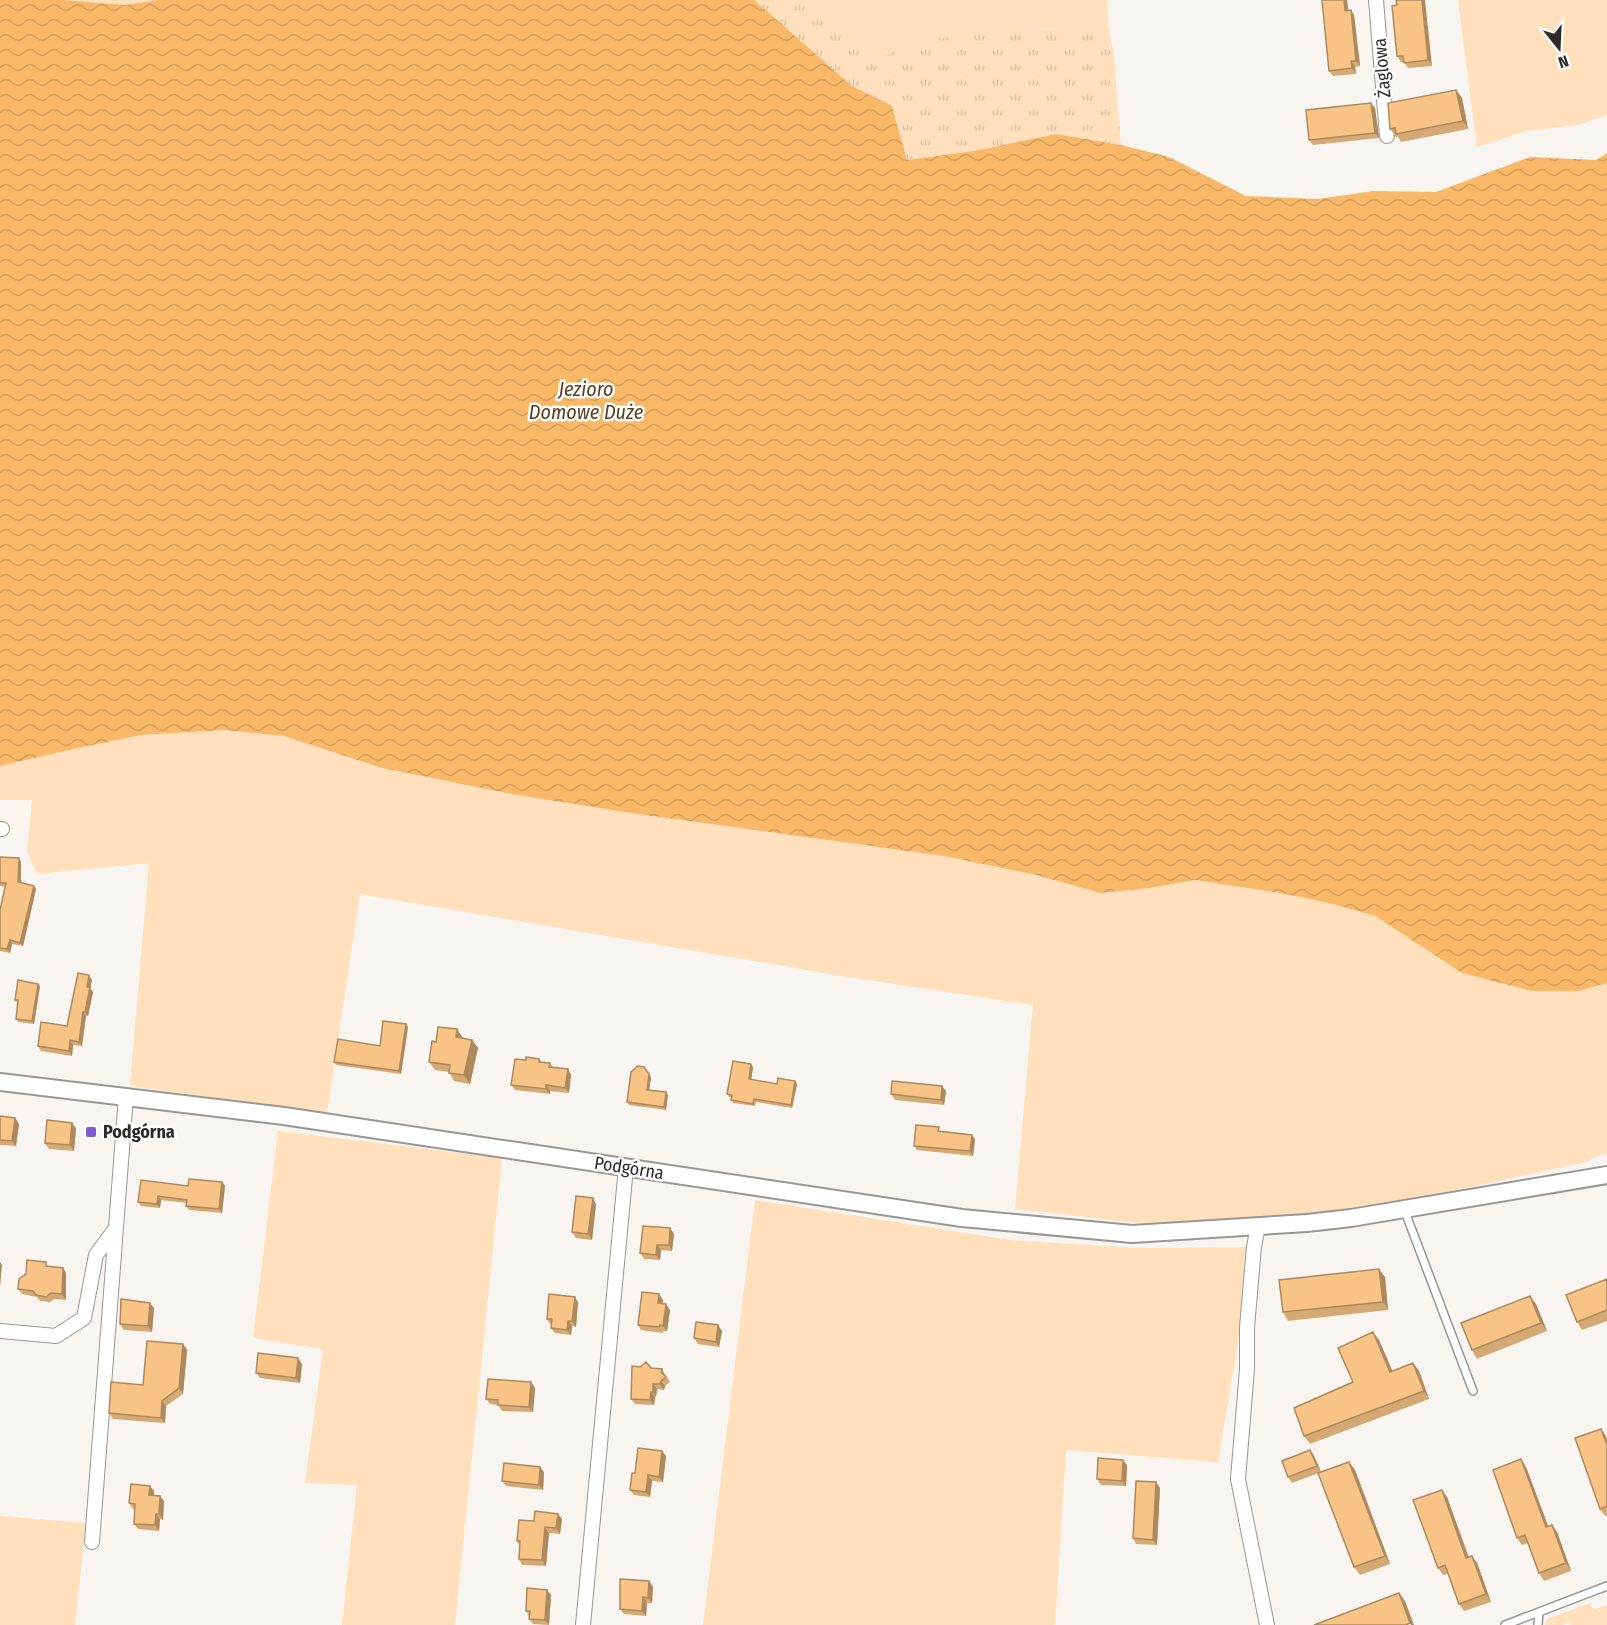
<svg xmlns="http://www.w3.org/2000/svg" width="1607" height="1625" viewBox="0 0 1607 1625" font-family="'Fira Sans Condensed',sans-serif">
<style>
.green{fill:#ffdfbc}
.park{fill:url(#park-tufts)}
.water{fill:url(#water-waves)}
.lines{fill:none;stroke-linecap:round;stroke-linejoin:round}
.service-casing{stroke:#999793;stroke-width:10}
.minor-casing{stroke:#999793;stroke-width:16}
.tertiary-casing{stroke:#999793;stroke-width:20}
.service{stroke:#fff;stroke-width:7}
.minor{stroke:#fff;stroke-width:14}
.tertiary{stroke:#fff;stroke-width:16}
.wall{fill:#d5a973}
.shaded-wall{fill:#ae895e}
.building{fill:#f8c486;stroke:#ae895e;stroke-width:1.5}
.poi-dot{fill:#7e5cd6;stroke:#fff;stroke-width:2}
.labels{text-anchor:middle;dominant-baseline:central;stroke-width:5;stroke-linejoin:round;paint-order:stroke}
.street-label{font-size:18px;fill:#2c2b2a;stroke:#fff}
.poi-label{font-size:18px;font-weight:bold;fill:#2c2b2a;stroke:#fff;text-anchor:start}
.water-label{font-size:20px;font-style:italic;fill:#5a3f1d;stroke:#fff}
</style>
<defs>
<pattern id="park-tufts" width="24" height="20" patternUnits="userSpaceOnUse" patternTransform="scale(1.5)"><rect width="24" height="20" fill="#ffdfbc"/><path d="M3 7l-1-3M5 7V3M7 7l1-3M15 17l-1-3M17 17v-4M19 17l1-3" fill="none" stroke="#dbc0a2"/></pattern>
<pattern id="water-waves" width="16" height="10" patternUnits="userSpaceOnUse" patternTransform="scale(1.5)"><rect width="16" height="10" fill="#f9b868"/><path d="M0 5q4-4 8 0t8 0" fill="none" stroke="#d69e5a"/></pattern>
</defs>
<rect width="100%" height="100%" fill="#f8f5f1"/>
<path class="green" d="M801 0H1107L1109 30 1023 28 922 40 881 57Z
M1458 0H1607V115L1578 125 1526 131 1477 147Z
M225 730 285 736 382 768 511 794 637 814 944 856 1036 875 1101 893 1150 888 1195 880 1280 893 1333 904 1375 916 1462 973 1579 991 1607 983V1153L1597 1156 1586 1162 1359 1211 1251 1221 1139 1223 1015 1209 1033 1005 848 977 360 894 327 1113 130 1086 149 863 37 874 27 851 32 800H0V766L78 748 141 735Z
M278 1131 502 1158 455 1625H342L357 1485 305 1483 323 1349 253 1338Z
M755 1200 1010 1240 1136 1248 1254 1247 1218 1462 1066 1450 1055 1625H703Z
M0 1516 86 1523 75 1625H0Z
M1590 1603 1593 1610 1607 1605V1625H1571L1570 1622 1563 1625H1545L1547 1619Z"/>
<path class="park" d="M63 0H158L124 5Z
M752 0H801L881 57 922 40 1023 28 1109 30 1114 56 1121 145 1056 134 974 151 907 160 892 106 852 86Z"/>
<path class="water" d="M0 0H63L124 5 158 0H754L852 86 892 106 907 160 974 151 1056 134 1121 145 1169 157 1246 196 1318 199 1373 191 1436 192 1530 157 1596 160 1607 153V983L1579 991H1532L1462 973 1375 916 1333 904 1280 893 1195 880 1150 888 1101 893 1036 875 944 856 637 814 511 794 382 768 284 736 225 730 141 735 78 748 0 766Z"/>
<g class="lines">
<g class="service-casing">
<path id="service" d="M1404 1209 1473 1391
M1505 1625 1607 1586
M1538 1625 1539 1612"/>
</g>
<g class="minor-casing">
<path id="minor" d="M1376 0 1387 136
M0 829H2
M1258 1226 1254 1247 1247 1327V1369L1238 1479 1267 1625
M0 1331 56 1336 84 1318 96 1255 116 1228
M92 1542 126 1096
M583 1625 626 1167"/>
</g>
<g class="tertiary-casing">
<path id="tertiary" d="M0 1082 284 1116 962 1218 1132 1234 1307 1223 1351 1218 1607 1175"/>
</g>
<use href="#service" class="service"/>
<use href="#minor" class="minor"/>
<use href="#tertiary" class="tertiary"/>
</g>
<path class="wall" d="M1322 0H1347L1348 10 1354 15 1360 66 1355 67 1356 74 1333 76 1329 71Z
M1392 6 1432 66 1408 68 1404 62H1401L1397 56Z
M1456 90 1462 98 1468 129 1401 142 1398 137H1396L1390 129Z
M1375 108 1379 138 1313 145 1309 140Z
M0 857 21 862V882L34 886 36 889 23 946 12 944 10 953 0 951V910L6 887 0 886Z
M92 980 90 988 93 992 88 1016H86L82 1046 73 1045 72 1056 41 1051 38 1046 67 1026Z
M38 984 40 986 34 1024 18 1022 16 1019 18 1003 15 1000Z
M406 1024 408 1027 401 1074 336 1065 334 1062 380 1046Z
M462 1038 472 1040 478 1048 470 1084 454 1081 449 1072 435 1070 429 1062 436 1042Z
M539 1059 542 1062 550 1063 553 1067 568 1069 571 1075 569 1093 550 1091V1094L515 1090 511 1085 526 1060Z
M753 1067 751 1079 777 1084 795 1081 797 1084 792 1108 756 1102 755 1106 733 1103 731 1100V1097H729L727 1094Z
M651 1077 649 1090 666 1092 668 1095 666 1110 629 1105 627 1102Z
M946 1091 944 1105 895 1100 891 1094Z
M0 1116 15 1118 19 1124 16 1146 0 1145Z
M76 1128 74 1151 49 1149 45 1143Z
M942 1132 975 1139 973 1156 917 1150 914 1146Z
M222 1182 225 1186 222 1213 189 1210 186 1206 187 1203 161 1200 160 1208 141 1206 138 1202 188 1186Z
M596 1204 592 1240 576 1238 572 1232Z
M670 1228 674 1234 672 1251 661 1250 660 1260 644 1259 640 1253Z
M49 1266 63 1268 66 1273V1300L54 1299 50 1302 40 1301 37 1297 22 1294 18 1289Z
M1385 1277 1388 1310 1288 1321 1283 1312Z
M1607 1279V1321L1582 1330 1577 1322Z
M663 1300 662 1304 670 1310 667 1331H663V1333L641 1330 638 1325Z
M578 1302 576 1327 572 1326 571 1335 555 1333 551 1328 552 1324H550L547 1319Z
M1536 1304 1547 1331 1477 1359 1472 1350Z
M154 1308 152 1332 124 1330 120 1324Z
M722 1331 719 1347 698 1344 694 1338Z
M1379 1340 1392 1371 1413 1363 1419 1371 1429 1399 1310 1444 1304 1436 1353 1382Z
M183 1344 187 1350 183 1394 166 1406 165 1423 113 1419 109 1413 143 1385Z
M302 1364 300 1383 260 1378 256 1373Z
M651 1368 662 1369 670 1382 665 1386 664 1390 657 1389 656 1397H655L654 1405 635 1404 631 1399Z
M531 1382 535 1388 533 1412 502 1411 498 1405 490 1404 486 1399Z
M1601 1429 1607 1438V1515L1605 1516 1600 1509Z
M1310 1450 1314 1456 1321 1472 1292 1483 1288 1477Z
M666 1456 663 1482 652 1481 650 1497 634 1495 630 1490 635 1473Z
M1349 1462 1355 1470 1390 1564 1360 1575 1354 1567Z
M1127 1465 1126 1486 1101 1485 1097 1479Z
M1526 1467 1548 1526 1557 1532 1571 1571 1544 1581 1539 1573 1528 1543 1522 1545 1517 1538Z
M544 1472 543 1490 506 1486 502 1481Z
M1160 1488 1157 1545 1136 1544 1133 1538Z
M154 1491V1495L164 1501 163 1520 160 1519 159 1531 138 1529 134 1524 135 1509H133L129 1503Z
M1447 1497 1469 1557 1477 1563 1491 1602 1464 1611 1459 1604 1448 1574 1443 1575 1438 1568Z
M562 1519 560 1534 549 1533 546 1566 522 1565 519 1559 520 1546 517 1541Z
M649 1581 653 1587 652 1603H647L646 1616 624 1614 620 1609Z
M547 1590 551 1595 549 1625 533 1624 529 1619V1616L526 1611Z"/>
<path class="shaded-wall" d="M1344 0H1347L1349 16 1345 11Z
M1422 0H1425L1432 66 1428 60Z
M1351 10 1354 15 1360 66 1356 61Z
M1351 61 1355 67 1356 74 1352 68Z
M1456 90 1462 98 1468 129 1463 121Z
M1371 103 1375 108 1379 138 1375 133Z
M19 858 21 862V885L18 882Z
M34 886 36 889 23 946 20 943Z
M10 940 12 944 10 953 7 949Z
M89 975 92 980 90 988 93 992 88 1016 85 1012Z
M38 984 40 986 34 1024 32 1021Z
M83 1012 86 1016 82 1046 79 1042Z
M406 1024 408 1027 401 1074 399 1071Z
M457 1029 463 1038 461 1046 456 1037Z
M70 1040 73 1045 72 1056 69 1051Z
M472 1040 478 1048 470 1084 464 1075Z
M751 1064 753 1067 751 1082 749 1079Z
M568 1069 571 1075 569 1093 565 1088Z
M649 1074 651 1077 649 1092 647 1090Z
M795 1081 797 1084 792 1108 791 1105Z
M546 1085 550 1091V1094L546 1089Z
M942 1086 946 1091 944 1105 941 1100Z
M666 1092 668 1095 666 1110 664 1107Z
M15 1118 19 1124 16 1146 12 1141Z
M72 1123 76 1128 74 1151 70 1145Z
M972 1135 975 1139 973 1156 970 1151Z
M222 1182 225 1186 222 1213 219 1209Z
M158 1196 161 1200 160 1208 157 1204Z
M593 1198 596 1204 592 1240 588 1234Z
M670 1228 674 1234 672 1251 669 1245Z
M657 1245 661 1250 660 1260 656 1255Z
M0 1262 2 1265 0 1287Z
M63 1268 66 1273V1300L62 1294Z
M1379 1269 1385 1277 1388 1310 1383 1302Z
M659 1294 663 1300 661 1309 658 1303Z
M1530 1296 1536 1304 1547 1331 1541 1323Z
M575 1297 578 1302 576 1327 572 1321Z
M150 1303 154 1308 152 1332 148 1326Z
M666 1304 670 1310 667 1331 663 1326Z
M568 1321 572 1326 571 1335 567 1330Z
M718 1325 722 1331 719 1347 716 1342Z
M1373 1332 1379 1340 1396 1379 1390 1372Z
M183 1344 187 1350 183 1394 179 1388Z
M298 1358 302 1364 300 1383 296 1378Z
M1413 1363 1419 1371 1429 1399 1424 1391Z
M661 1381 665 1386 664 1390 660 1384Z
M531 1382 535 1388 533 1412 529 1407Z
M653 1384 657 1389 656 1397 653 1392Z
M651 1392 655 1397 654 1405 650 1400Z
M162 1401 166 1406 165 1423 161 1418Z
M1601 1429 1606 1436 1607 1445Z
M1310 1450 1314 1456 1321 1472 1317 1466Z
M662 1451 666 1456 663 1482 659 1477Z
M1521 1459 1526 1467 1551 1534 1546 1527Z
M1123 1460 1127 1465 1126 1486 1122 1481Z
M1349 1462 1355 1470 1390 1564 1385 1556Z
M540 1467 544 1472 543 1490 539 1485Z
M648 1475 652 1481 650 1497 646 1492Z
M1156 1482 1160 1488 1157 1545 1153 1540Z
M150 1486 154 1491 153 1500 149 1495Z
M1442 1490 1447 1497 1471 1565 1466 1558Z
M160 1496 164 1501 163 1520 159 1514Z
M156 1514 160 1519 159 1531 155 1525Z
M558 1514 562 1519 560 1534 556 1528Z
M1552 1525 1557 1532 1571 1571 1566 1563Z
M545 1527 549 1533 546 1566 542 1560Z
M1472 1556 1477 1563 1491 1602 1486 1594Z
M649 1581 653 1587 652 1603 648 1598Z
M547 1590 551 1595 549 1625 545 1620Z
M1399 1593 1405 1601 1414 1625H1411L1410 1623Z
M643 1597 647 1603 646 1616 642 1611Z"/>
<path class="building" d="M1322 0H1344L1345 11 1351 10 1356 61H1351L1352 68 1329 71Z
M1396 0H1422L1428 60 1404 63 1403 56H1397L1392 6 1397 5Z
M1456 90 1463 121 1396 134 1395 128 1390 129 1388 103Z
M1371 103 1375 133 1309 140 1306 110Z
M0 857 19 858 18 882 34 886 20 943 10 940 7 949 0 948V910L6 883H0Z
M78 973 89 975 87 987H90L85 1012H83L79 1042 70 1040 69 1051 38 1046 41 1022 67 1026Z
M18 980 38 984 32 1021 16 1019 18 1000H15Z
M383 1021 406 1024 399 1071 334 1062 338 1039 380 1046Z
M438 1027 457 1029 456 1037 472 1040 464 1075 449 1073 450 1065 429 1062 432 1041 436 1042Z
M526 1057 539 1059V1062L550 1063 549 1067 568 1069 565 1088 546 1085V1089L511 1085 515 1059 526 1060Z
M733 1061 751 1064 749 1079 777 1084 778 1078 795 1081 791 1105 754 1099 753 1104 731 1100 732 1095 727 1094Z
M638 1066 644 1067 649 1074 647 1090 666 1092 664 1107 627 1102 631 1072Z
M892 1081 942 1086 941 1100 891 1094Z
M0 1116 15 1118 12 1141 0 1140Z
M47 1120 72 1123 70 1145 45 1143Z
M916 1125 939 1127 938 1131 972 1135 970 1151 914 1146Z
M189 1179 222 1182 219 1209 186 1206 187 1200 158 1196 157 1204 138 1202 141 1180 188 1186Z
M576 1196 593 1198 588 1234 572 1232Z
M643 1226 670 1228 669 1245H657L656 1255 640 1253Z
M27 1260 46 1262V1266L63 1268 62 1294 51 1293 46 1297 36 1295 33 1291 18 1289 19 1279 26 1274Z
M1379 1269 1383 1302 1283 1312 1279 1280Z
M1607 1279V1310L1577 1322 1566 1295Z
M642 1292 659 1294 658 1303 666 1304 663 1326 660 1325 659 1327 638 1325Z
M549 1294 575 1297 572 1321H568L567 1330 551 1328 552 1319H547Z
M1530 1296 1541 1323 1472 1350 1461 1323Z
M121 1299 150 1303 148 1326 120 1324Z
M696 1322 718 1325 716 1342 694 1338Z
M1373 1332 1390 1372 1413 1363 1424 1391 1304 1436 1294 1408 1353 1382 1338 1348Z
M147 1341 183 1344 179 1388 162 1401 161 1418 109 1413 111 1382 143 1385Z
M258 1353 298 1358 296 1378 256 1373Z
M646 1362 651 1368 662 1369 661 1372 666 1377 661 1381 660 1384H653V1392H651L650 1400 631 1399 632 1366 640 1367Z
M488 1379 531 1382 529 1407 498 1405V1400L486 1399Z
M1601 1429 1607 1445V1506L1600 1509 1575 1438Z
M638 1448 662 1451 659 1477 648 1475 646 1492 630 1490 632 1473H635Z
M1310 1450 1317 1466 1288 1477 1282 1461Z
M1098 1458 1123 1460 1122 1481 1097 1479Z
M1521 1459 1546 1527 1552 1525 1566 1563 1539 1573 1525 1535 1517 1538 1493 1470Z
M1349 1462 1385 1556 1354 1567 1318 1473Z
M504 1463 540 1467 539 1485 502 1481Z
M1136 1481 1156 1482 1153 1540 1133 1538Z
M131 1484 150 1486 149 1495 160 1496 159 1514H156L155 1525 134 1524 135 1504 129 1503Z
M1442 1490 1466 1558 1472 1556 1486 1594 1459 1604 1445 1565 1438 1568 1413 1500Z
M535 1511 558 1514 556 1528 545 1527 542 1560 519 1559 520 1541H517L519 1520 534 1521Z
M620 1579 649 1581 648 1598 643 1597 642 1611 620 1609Z
M527 1588 547 1590 545 1620 529 1619 530 1611H526Z
M1399 1593 1410 1623 1406 1625H1314Z"/>
<rect class="poi-dot" x="85" y="1126" width="12" height="12" rx="3"/>
<g class="labels">
<g class="street-label">
<text transform="translate(1382 68) rotate(-95)">Żaglowa</text>
<text transform="translate(629 1168) rotate(9)">Podgórna</text>
</g>
<g class="poi-label">
<text x="103" y="1132">Podgórna</text>
</g>
<g class="water-label">
<text x="586" y="389">Jezioro<tspan x="586" dy="23">Domowe Duże</tspan></text>
</g>
</g>
<g transform="translate(1559 48) rotate(162)" stroke="#ffffff" stroke-width="4.5" paint-order="stroke">
<path d="M0-4.5L10 22L0 15L-10 22Z" fill="#2c2b2a"/>
<text y="-9" font-size="16" font-weight="bold" text-anchor="middle" fill="#2c2b2a">N</text>
</g>
</svg>
